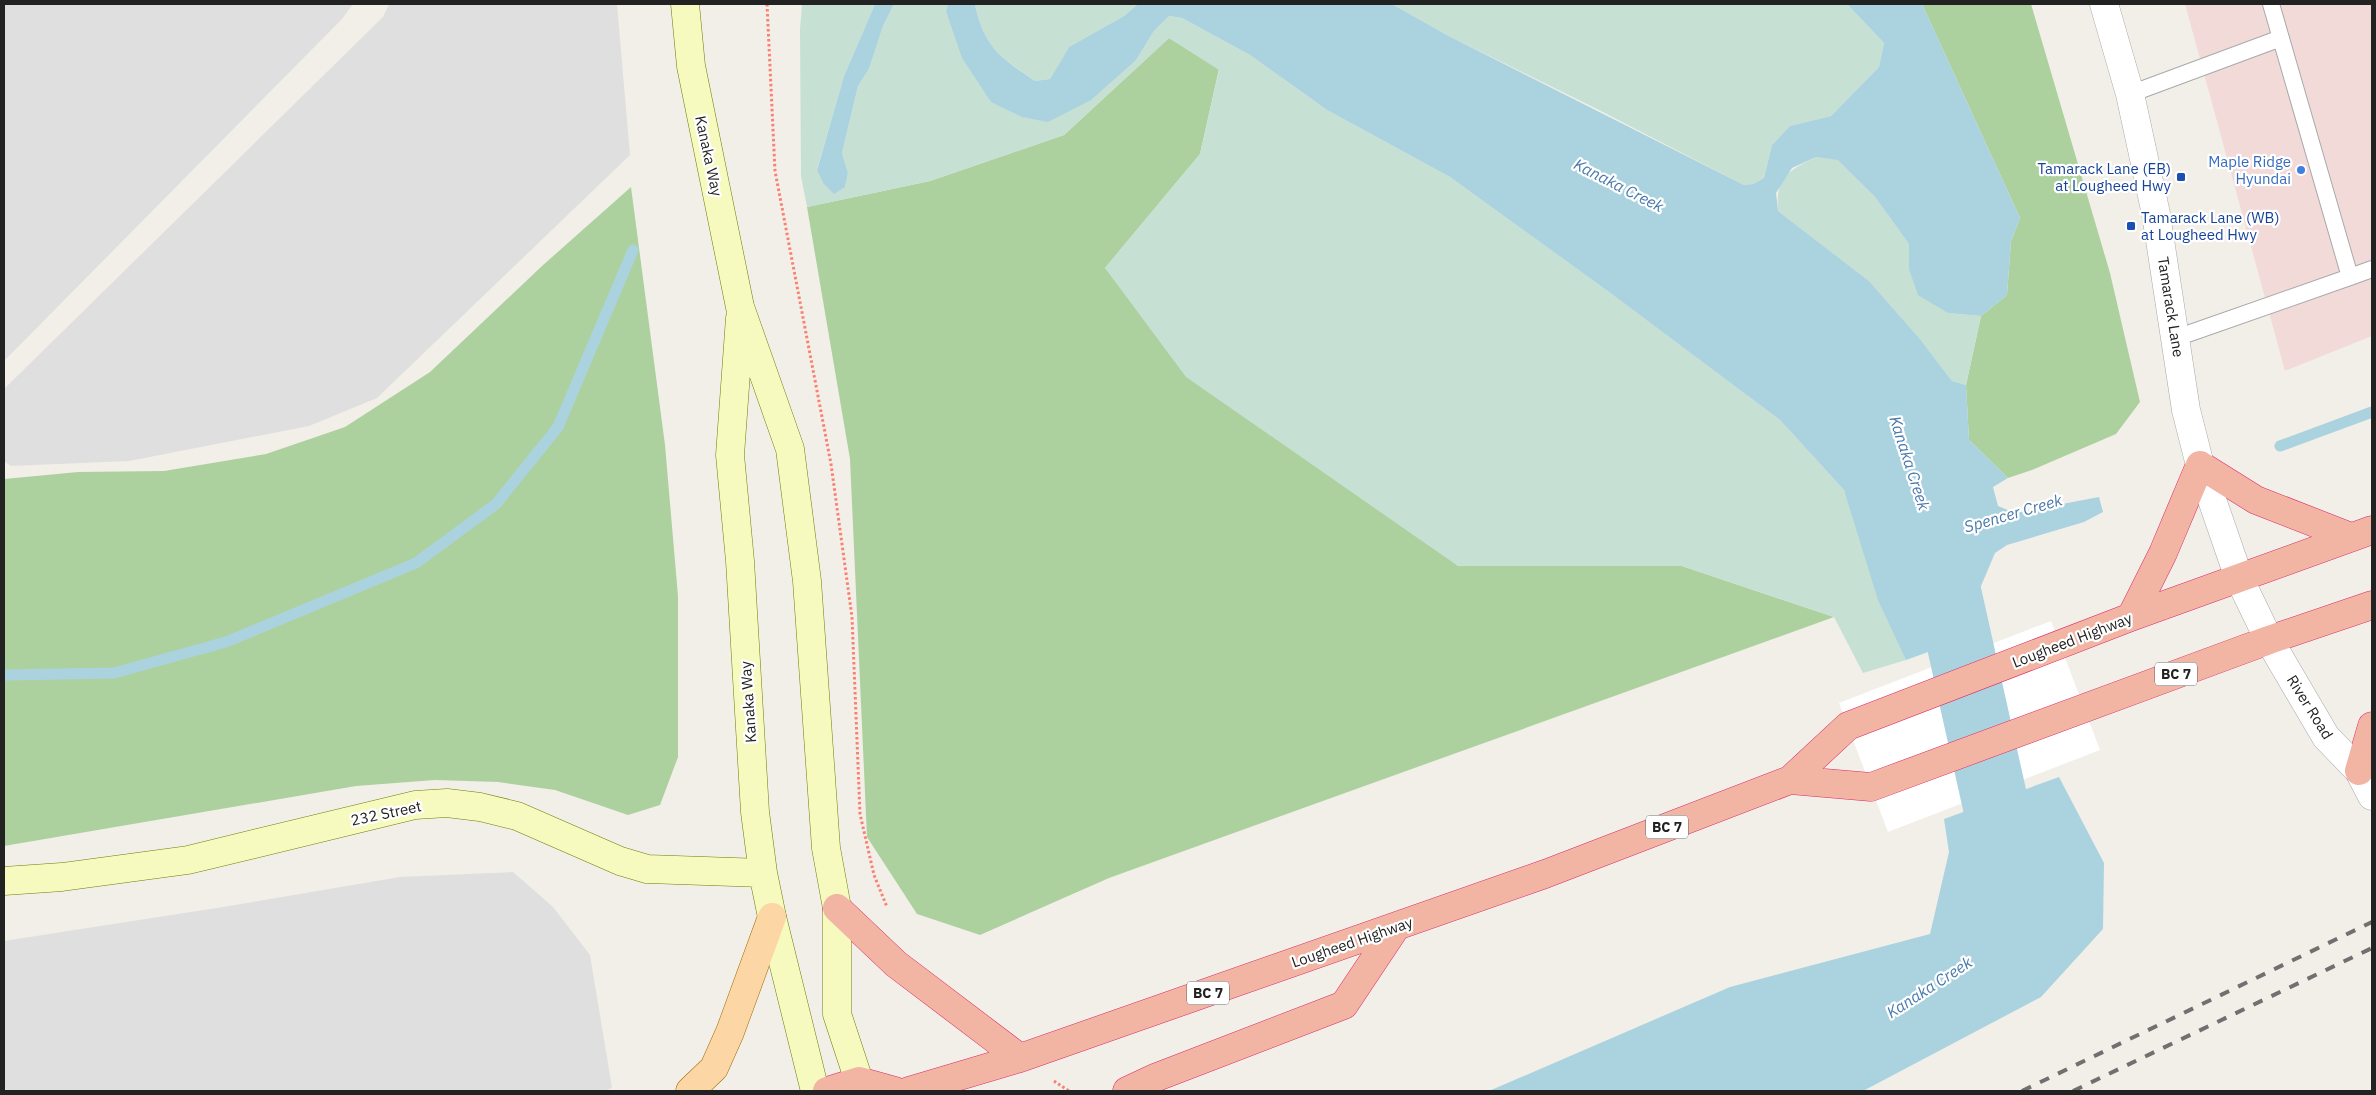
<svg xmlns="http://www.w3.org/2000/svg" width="2376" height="1095" viewBox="0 0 2376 1095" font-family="'IBM Plex Sans',sans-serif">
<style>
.residential{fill:#e0dfdf}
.commercial{fill:#f2dad9}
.forest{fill:#add19e}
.wetland{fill:#c6e0d4}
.water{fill:#aad3df}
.pier{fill:#fff}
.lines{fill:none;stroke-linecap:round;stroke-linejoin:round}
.stream{stroke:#aad3df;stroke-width:11}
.river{stroke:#aad3df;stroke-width:66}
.service-casing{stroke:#a9a9a9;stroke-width:18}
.tertiary-casing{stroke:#a9a9a9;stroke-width:29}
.secondary-casing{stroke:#707d05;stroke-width:29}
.primary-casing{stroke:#a06b00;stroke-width:29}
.trunk-casing{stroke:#dc2a67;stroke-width:29}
.path{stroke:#fa8072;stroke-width:3;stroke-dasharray:2.5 2.5;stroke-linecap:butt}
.service{stroke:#fff;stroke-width:16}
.tertiary{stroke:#fff;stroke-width:28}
.secondary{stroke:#f7fabf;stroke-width:28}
.primary{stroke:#fcd6a4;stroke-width:28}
.trunk{stroke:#f2b4a3;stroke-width:28}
.rail{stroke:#707070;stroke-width:4;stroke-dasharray:10 10;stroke-linecap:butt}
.shop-dot{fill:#3f7fe0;stroke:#fff;stroke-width:2}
.transit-dot{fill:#1a4fb4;stroke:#fff;stroke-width:2}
.labels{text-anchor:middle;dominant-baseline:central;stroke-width:4.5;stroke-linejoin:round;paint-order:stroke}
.shield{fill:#fff;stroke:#646464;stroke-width:1}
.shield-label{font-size:14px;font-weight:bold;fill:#222}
.street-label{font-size:15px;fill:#222;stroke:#fff}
.shop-label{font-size:15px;fill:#366cbe;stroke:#fff;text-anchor:end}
.transit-label{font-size:15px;fill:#164399;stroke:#fff;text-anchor:end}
.water-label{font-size:16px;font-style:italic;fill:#4a7aab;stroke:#fff}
</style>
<rect width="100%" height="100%" fill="#f2efe9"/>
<path class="residential" d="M4 4H353L342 19 4 361Z
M389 4H617L630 155 377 398 309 426 129 461 11 466 4 461V389L383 17Z
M513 872 553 907 590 955 612 1088 604 1091H4V941L223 907 400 877Z"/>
<path class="commercial" d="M2185 4H2372V336L2285 371Z"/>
<path class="forest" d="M1922 4H2031L2110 273 2140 402 2116 434 2032 470 2008 478 1969 440 1966 385 1981 316 2007 295 2011 241 2020 218Z
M1169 38 1219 69 1200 154 1105 268 1458 566H1682L1834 617 1109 878 980 935 917 914 867 837 850 459 807 207 930 181 1064 135Z
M631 187 665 445 678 596V757L660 805 628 815 555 790 498 782 435 780 356 786 4 846V479L78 472 164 471 266 454 345 427 430 372 542 266Z"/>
<path class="wetland" d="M802 4H875L844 76 817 169 823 183 845 187 848 173 842 153 858 86 869 69 883 26 894 4H948L946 11 991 102 1136 60 1154 31 1169 16 1182 18 1250 55 1327 110 1450 177 1609 292 1780 420 1844 490 1906 660 1863 673 1834 617 1682 566H1458L1186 377 1105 268 1200 154 1219 70 1169 38 1064 135 930 181 807 207 801 176 800 29Z
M975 4H1138L1124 16 1069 47 1050 79 1035 81C1001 57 983 47 975 4Z
M1392 4H1847L1884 43 1879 67 1831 116 1790 126 1772 145 1764 178 1753 184 1744 185 1597 109 1445 34Z
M1816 157 1838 159 1875 197 1909 244V269L1948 313 1981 316 1966 385 1952 381 1920 339 1869 281 1778 211C1775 178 1789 170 1816 157Z"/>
<path class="water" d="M875 4H894L883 26 869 69 858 86 842 153 848 173 845 187 834 194 823 183 817 170 844 76Z
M948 4H975C983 46 1001 58 1035 81L1050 79 1069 47 1124 16 1138 4H1392L1445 34 1744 185 1753 184 1764 178 1772 145 1790 126 1831 116 1879 67 1884 43 1847 4H1922L2020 218 2011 241 2007 295 1981 316 1948 313 1918 295 1909 269V244L1875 197 1838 160 1816 157 1792 168 1776 193 1778 211 1869 281 1920 339 1952 381 1966 385 1969 440 2008 478 1993 487 1998 506 2015 513 2099 497 2103 512 2084 522 2007 545 1995 553 1978 593 1989 630 1906 660 1878 600 1844 490 1780 420 1609 292 1450 177 1327 110 1250 55 1182 18 1169 16 1154 31 1136 60 1091 100 1048 122 1022 117 991 102 962 58 946 11Z
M2059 777 2104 863 2103 929 2041 997 1863 1091H1489L1730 987 1930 934 1949 852 1944 819Z"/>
<path class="pier" d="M2051 621 2100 750 1888 832 1839 703Z"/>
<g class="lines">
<path class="stream" d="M2280 446 2372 412
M4 675 114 673 226 642 416 563 496 504 558 427 633 250"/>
<path class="river" d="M1939 551 2010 869 2003 890"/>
<g class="service-casing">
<path id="service" d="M2130 94 2281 38
M2350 277 2372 269
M2176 338 2350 277 2271 4"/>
</g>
<g class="tertiary-casing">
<path id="tertiary" d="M2104 4 2130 94 2156 214 2186 410 2200 465 2239 578 2269 640 2326 737 2359 771 2372 796"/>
</g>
<g class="secondary-casing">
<path id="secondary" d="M685 4 691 66 740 307 790 449 807 581 826 848 837 908V1014L859 1081
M740 318 730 455 740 561 755 812 763 873 772 917 815 1091
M4 881 62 877 188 860 415 805 447 803 480 807 517 816 620 861 647 869 763 873"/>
</g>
<g class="primary-casing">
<path id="primary" d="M690 1091 714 1068 730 1032 772 917"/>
</g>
<g class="trunk-casing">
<path id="trunk" d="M2131 617 2163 553 2200 465 2256 500 2351 537
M2359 771 2372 726
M1790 780 1871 787 2269 640 2372 605
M837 908 896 964 1020 1058
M827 1091 859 1081 895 1091
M909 1091 1020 1058 1545 874 1790 780 1848 726 2131 617 2372 530
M1127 1091 1157 1077 1344 1005 1396 927"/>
</g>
<path class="path" d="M767 4 775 171 831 464 852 617 860 814 874 875 887 907
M1054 1081 1069 1091"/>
<use href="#service" class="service"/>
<use href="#tertiary" class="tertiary"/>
<use href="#secondary" class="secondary"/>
<use href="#primary" class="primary"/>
<use href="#trunk" class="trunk"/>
<path class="rail" d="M2022 1091 2372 922
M2073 1091 2372 948"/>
</g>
<circle class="shop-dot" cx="2301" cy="170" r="5"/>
<g class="transit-dot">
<rect x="2176" y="172" width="10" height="10" rx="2.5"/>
<rect x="2126" y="221" width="10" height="10" rx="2.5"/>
</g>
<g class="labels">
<g class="shield">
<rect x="2155" y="662.5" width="42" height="23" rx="4"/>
<rect x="1646" y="815.5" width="42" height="23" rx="4"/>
<rect x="1187" y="981.5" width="42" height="23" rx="4"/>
</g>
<g class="shield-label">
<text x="2176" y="674">BC 7</text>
<text x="1667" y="827">BC 7</text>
<text x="1208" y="993">BC 7</text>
</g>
<g class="street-label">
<text transform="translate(709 156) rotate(78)">Kanaka Way</text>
<text transform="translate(2171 307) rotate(81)">Tamarack Lane</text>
<text transform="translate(2072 640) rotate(-21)">Lougheed Highway</text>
<text transform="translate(748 702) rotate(-94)">Kanaka Way</text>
<text transform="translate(2310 707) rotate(58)">River Road</text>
<text transform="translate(386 813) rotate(-12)">232 Street</text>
<text transform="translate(1352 942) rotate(-19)">Lougheed Highway</text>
</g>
<g class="shop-label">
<text x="2291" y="161">Maple Ridge<tspan x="2291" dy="17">Hyundai</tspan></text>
</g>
<g class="transit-label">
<text x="2171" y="168">Tamarack Lane (EB)<tspan x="2171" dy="17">at Lougheed Hwy</tspan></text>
<text x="2141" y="217" text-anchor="start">Tamarack Lane (WB)<tspan x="2141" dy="17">at Lougheed Hwy</tspan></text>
</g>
<g class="water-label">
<text transform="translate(1619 185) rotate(27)">Kanaka Creek</text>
<text transform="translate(1910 463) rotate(72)">Kanaka Creek</text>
<text transform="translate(2013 513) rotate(-16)">Spencer Creek</text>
<text transform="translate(1929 987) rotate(-33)">Kanaka Creek</text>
</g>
</g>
<rect width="2376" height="1095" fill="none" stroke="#222222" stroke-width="10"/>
</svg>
